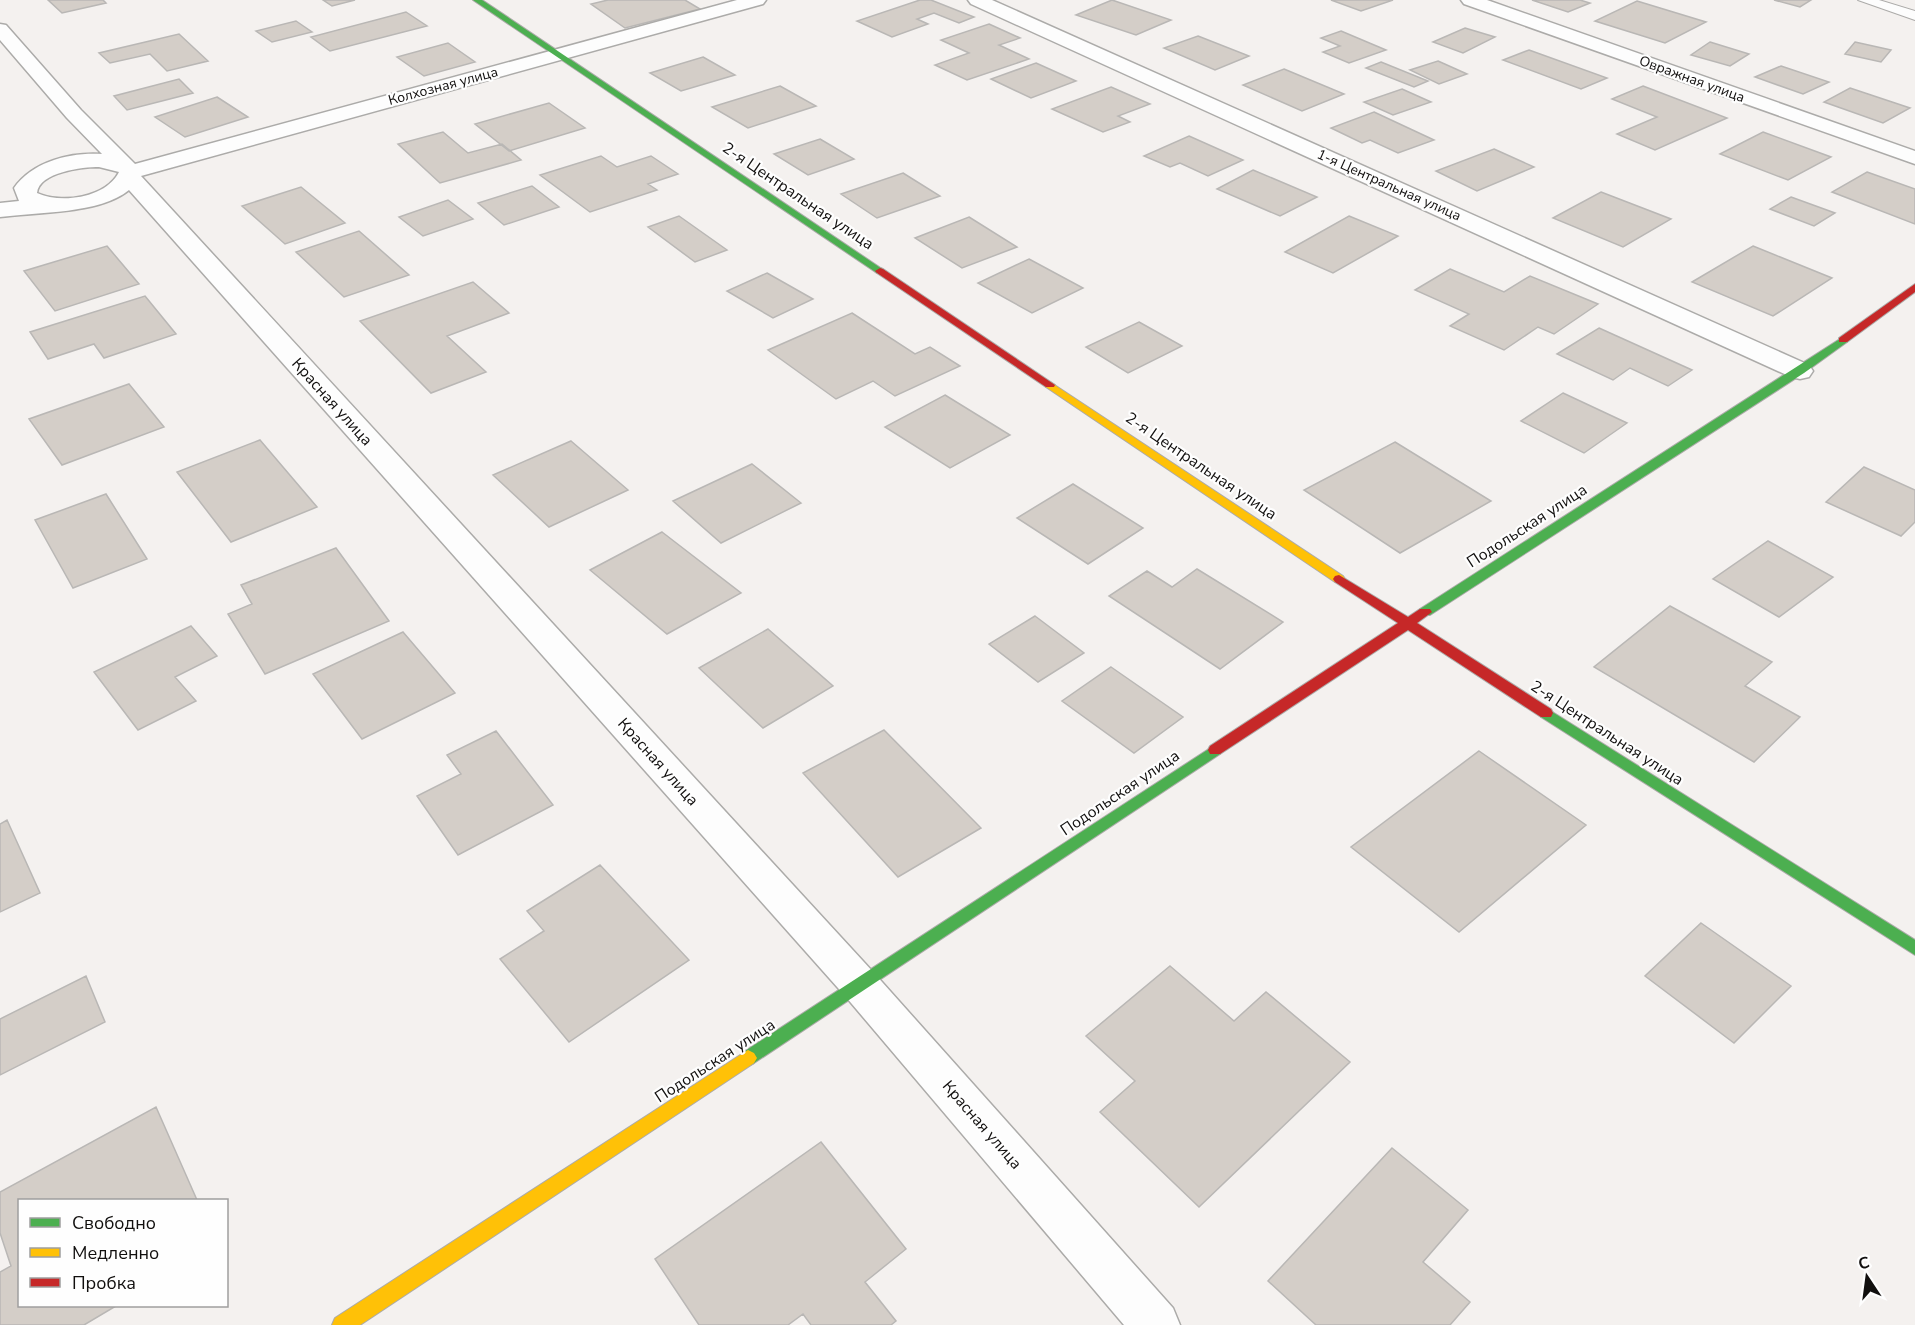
<svg xmlns="http://www.w3.org/2000/svg" width="1915" height="1325" viewBox="0 0 1915 1325" font-family="'Nunito Sans',sans-serif">
<style>
.building{fill:#d4cec8;stroke:#b9b7b5;stroke-width:1.5}
.lines{fill:none;stroke-linecap:round;stroke-linejoin:round}
.lane-casing{stroke:#acaba9;stroke-width:2}
.street-casing{stroke:#acaba9;stroke-width:3}
.fast-casing{stroke:#acaba9;stroke-width:2}
.slow-casing{stroke:#acaba9;stroke-width:2}
.jam-casing{stroke:#acaba9;stroke-width:2}
.lane{fill:#fdfdfd;fill-rule:evenodd}
.street{fill:#fdfdfd;fill-rule:evenodd}
.fast{fill:#4caf50;fill-rule:evenodd}
.slow{fill:#ffc107;fill-rule:evenodd}
.jam{fill:#c62828;fill-rule:evenodd}
.labels{text-anchor:middle;dominant-baseline:central;stroke-width:4.5;stroke-linejoin:round;paint-order:stroke}
.far-street-label{font-size:14px;fill:#110f0e;stroke:#fefefe}
.street-label{font-size:16px;fill:#110f0e;stroke:#fefefe}
</style>
<rect width="100%" height="100%" fill="#f4f1ef"/>
<path class="building" d="M48 0H103L106 3 62 13Z
M323 0H355L332 6Z
M608 0H685L700 9 625 28 591 4Z
M920 0H931L974 17 959 23 934 13 917 19 928 24 892 37 857 21Z
M1112 0 1171 20 1136 35 1076 15Z
M1331 0H1393L1361 11Z
M1532 0H1580L1590 3 1568 12Z
M1774 0H1811L1800 7Z
M1637 1 1706 22 1665 43 1595 21Z
M406 12 427 26 330 51 311 37Z
M296 21 312 32 272 42 256 31Z
M989 24 1020 38 999 45 1029 59 967 80 935 65 969 53 941 40Z
M1465 28 1495 37 1463 53 1433 42Z
M1341 31 1386 50 1349 63 1323 52 1340 46 1321 38Z
M179 34 208 61 167 71 150 54 110 63 99 53Z
M1198 36 1249 56 1215 70 1164 48Z
M1710 42 1749 54 1730 66 1691 55Z
M1855 42 1891 50 1881 62 1845 54Z
M448 43 475 62 424 76 397 57Z
M1529 50 1607 78 1581 89 1503 60Z
M703 57 735 75 681 91 650 73Z
M1438 61 1467 74 1439 84 1410 70Z
M1381 62 1428 81 1414 87 1366 68Z
M1036 63 1076 81 1031 98 991 79Z
M1781 66 1829 82 1803 94 1755 77Z
M1284 69 1344 94 1302 111 1243 85Z
M179 79 193 93 127 110 114 96Z
M780 86 816 106 748 128 712 107Z
M1643 86 1727 118 1655 150 1617 134 1657 117 1612 99Z
M1111 87 1150 104 1118 116 1130 122 1103 132 1052 109Z
M1850 88 1910 108 1883 123 1824 102Z
M1402 89 1431 102 1393 115 1364 102Z
M217 97 248 117 185 137 155 117Z
M549 103 585 128 509 151 475 124Z
M1374 112 1434 140 1398 153 1370 140 1362 143 1331 128Z
M443 132 468 153 502 144 521 160 440 183 398 144Z
M1763 132 1831 157 1788 180 1720 154Z
M1189 136 1243 160 1208 176 1180 163 1170 167 1144 156Z
M820 139 854 159 808 175 774 154Z
M1494 149 1534 167 1477 191 1436 171Z
M601 156 617 167 651 156 678 174 648 184 657 190 590 212 540 175Z
M1253 170 1317 197 1280 216 1217 189Z
M1867 172 1915 189V224L1832 192Z
M903 173 940 196 877 218 841 194Z
M532 186 559 207 504 225 478 203Z
M301 187 345 223 285 244 242 206Z
M1601 192 1671 219 1623 247 1553 218Z
M1791 197 1835 213 1814 226 1770 209Z
M448 200 473 219 423 236 399 217Z
M679 216 727 250 695 262 648 227Z
M1349 216 1398 236 1333 273 1285 252Z
M969 217 1017 247 962 268 915 238Z
M359 231 409 275 344 297 296 252Z
M107 246 139 284 55 311 24 271Z
M1753 246 1832 278 1773 316 1692 282Z
M1029 259 1083 288 1032 313 978 283Z
M1450 269 1504 292 1530 276 1598 304 1554 334 1538 327 1504 350 1450 326 1469 314 1415 290Z
M767 273 813 299 773 318 727 291Z
M473 282 509 313 447 336 486 372 431 393 360 321Z
M145 296 176 334 104 358 94 344 48 359 30 332Z
M852 313 915 354 930 347 960 366 895 396 873 381 836 399 768 350Z
M1139 322 1182 346 1128 373 1086 347Z
M1599 328 1692 370 1668 386 1630 368 1613 380 1557 354Z
M129 384 164 427 62 465 29 419Z
M1563 393 1627 423 1584 453 1521 421Z
M945 395 1010 435 950 468 885 427Z
M260 440 317 507 231 542 177 472Z
M571 441 628 490 549 527 493 475Z
M1395 442 1491 501 1400 553 1304 490Z
M752 464 801 503 721 543 673 501Z
M1864 467 1915 490V522L1901 536 1826 502Z
M1073 484 1143 528 1088 564 1017 518Z
M106 494 147 559 73 588 35 520Z
M662 532 741 593 667 634 590 570Z
M1768 541 1833 577 1779 617 1713 579Z
M336 548 389 621 265 674 228 614 252 604 241 585Z
M1197 569 1283 622 1220 669 1109 596 1147 571 1172 587Z
M1670 606 1772 662 1745 686 1800 717 1754 762 1594 667Z
M1035 616 1084 653 1038 682 989 644Z
M191 626 217 656 175 677 196 701 138 730 94 672Z
M768 629 833 686 763 728 699 668Z
M403 632 455 693 362 739 313 674Z
M1111 667 1183 717 1134 753 1062 701Z
M884 730 981 828 898 877 803 773Z
M496 731 553 805 458 855 417 796 461 774 447 755Z
M1479 751 1586 825 1459 932 1351 847Z
M7 820 40 893 0 912V824Z
M600 865 689 960 569 1042 500 959 544 931 527 911Z
M1701 923 1791 986 1734 1043 1645 976Z
M1170 966 1234 1021 1266 992 1350 1062 1199 1207 1100 1112 1135 1081 1086 1036Z
M86 976 105 1022 0 1075V1019Z
M156 1107 197 1200H20V1306H116L84 1325H0V1272L11 1266 0 1233V1192Z
M821 1142 906 1249 865 1282 896 1321 891 1325H811L803 1314 788 1325H699L655 1259Z
M1392 1148 1468 1210 1423 1262 1470 1302 1450 1325H1316L1268 1281Z"/>
<g class="lines">
<g class="lane-casing">
<path id="lane" d="M1858 0H1879L1915 11V20Z"/>
</g>
<g class="street-casing">
<path id="street" d="M737 0H766L763 4 141 176 874 973 1173 1308 1180 1325H1124L846 997 129 190C100 214 38 212 0 217V203L19 201 14 188C33 161 71 152 102 154L67 118 0 40V24L6 25 81 110 135 164ZM99 167 119 172C106 198 61 204 37 193 39 172 83 167 99 167Z
M968 0H992L1809 365 1813 371 1809 377 1800 379 1791 377 971 4Z
M1461 0H1487L1915 151V164L1464 4Z"/>
</g>
<g class="fast-casing">
<path id="fast" d="M473 0H482L885 271 877 273Z
M1843 337 1848 340 1847 342 1804 373 1430 615H1420L1418 612 1420 609Z
M1546 708 1915 940V955L1541 717 1539 713 1541 709Z
M1215 745 1220 746 1222 750 1220 754 754 1063 748 1066 742 1063 739 1058 742 1053Z"/>
</g>
<g class="slow-casing">
<path id="slow" d="M1050 382 1343 576 1345 579 1343 582H1335L1046 387 1045 385Z
M748 1050 754 1053 757 1058 754 1063 360 1325H332L335 1318Z"/>
</g>
<g class="jam-casing">
<path id="jam" d="M880 268 883 269 1055 385 1054 387H1046L877 273 875 271Z
M1915 284V292L1847 342H1839V338Z
M1339 575 1408 617 1420 609H1430L1432 612 1417 623 1551 709 1553 713 1551 717H1541L1408 630 1220 754H1210L1208 750 1210 746 1398 623 1335 582 1333 579 1335 576Z"/>
</g>
<use href="#lane" class="lane"/>
<use href="#street" class="street"/>
<use href="#fast" class="fast"/>
<use href="#slow" class="slow"/>
<use href="#jam" class="jam"/>
</g>
<g class="labels">
<g class="far-street-label">
<text transform="translate(1692 79) rotate(20)">Овражная улица</text>
<text transform="translate(443 86) rotate(-15)">Колхозная улица</text>
<text transform="translate(1389 185) rotate(24)">1-я Центральная улица</text>
</g>
<g class="street-label">
<text transform="translate(798 196) rotate(34)">2-я Центральная улица</text>
<text transform="translate(332 402) rotate(48)">Красная улица</text>
<text transform="translate(1201 466) rotate(34)">2-я Центральная улица</text>
<text transform="translate(1527 526) rotate(-33)">Подольская улица</text>
<text transform="translate(1607 733) rotate(33)">2-я Центральная улица</text>
<text transform="translate(658 762) rotate(48)">Красная улица</text>
<text transform="translate(1120 793) rotate(-34)">Подольская улица</text>
<text transform="translate(715 1061) rotate(-33)">Подольская улица</text>
<text transform="translate(982 1125) rotate(49)">Красная улица</text>
</g>
</g>
<rect x="18" y="1199" width="210" height="108" fill="#fefefe" stroke="#9f9e9e" stroke-width="1.5"/>
<rect x="30" y="1218" width="30" height="9" fill="#4caf50" stroke="#9f9e9e" stroke-width="1.5"/>
<text x="72" y="1229" font-size="18" fill="#110f0e">Свободно</text>
<rect x="30" y="1248" width="30" height="9" fill="#ffc107" stroke="#9f9e9e" stroke-width="1.5"/>
<text x="72" y="1259" font-size="18" fill="#110f0e">Медленно</text>
<rect x="30" y="1278" width="30" height="9" fill="#c62828" stroke="#9f9e9e" stroke-width="1.5"/>
<text x="72" y="1289" font-size="18" fill="#110f0e">Пробка</text>
<g transform="translate(1867 1277) rotate(347)" stroke="#fefefe" stroke-width="4.5" paint-order="stroke">
<path d="M0-4.5L10 22L0 15L-10 22Z" fill="#110f0e"/>
<text y="-9" font-size="16" font-weight="bold" text-anchor="middle" fill="#110f0e">С</text>
</g>
</svg>
